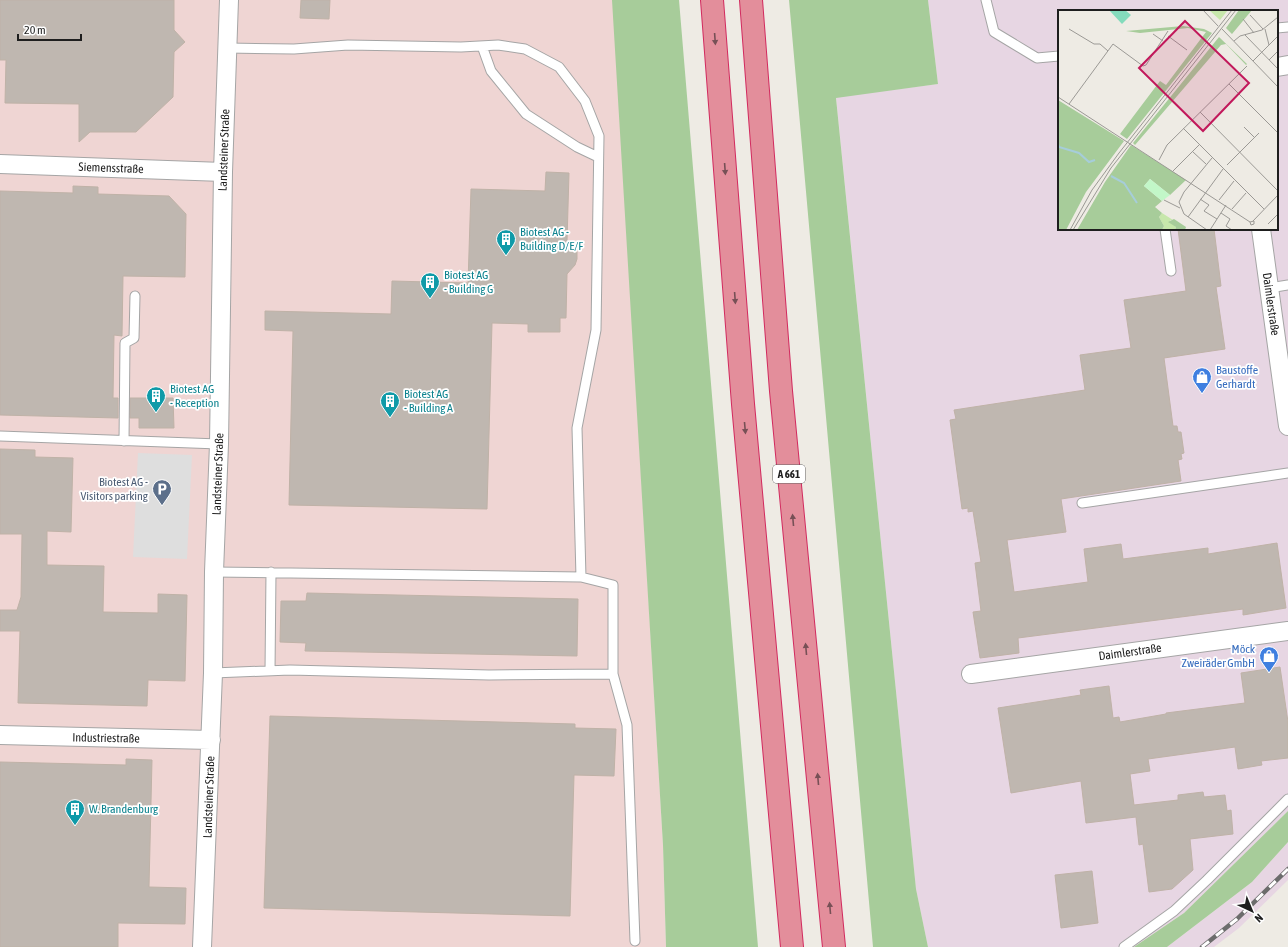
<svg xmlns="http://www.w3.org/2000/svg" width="1288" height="947" viewBox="0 0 1288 947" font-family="'Asap Condensed',sans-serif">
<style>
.commercial{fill:#efd5d3}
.industrial{fill:#e7d6e3;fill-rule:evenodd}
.forest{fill:#a7cc9a}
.parking{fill:#dedede}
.building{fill:#bfb7b0;stroke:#bfb2a7}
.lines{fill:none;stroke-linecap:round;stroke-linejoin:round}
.service-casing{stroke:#a5a5a5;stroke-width:11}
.minor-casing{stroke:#a5a5a5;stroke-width:20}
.motorway-casing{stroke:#d22b5f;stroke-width:24}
.service{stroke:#fff;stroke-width:9}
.minor{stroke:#fff;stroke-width:18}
.motorway{stroke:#e38e9b;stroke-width:22}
.rail-casing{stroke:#6c6c6c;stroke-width:4.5}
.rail{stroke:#fff;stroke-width:3;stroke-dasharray:9;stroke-linecap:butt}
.oneway{fill:#775056}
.labels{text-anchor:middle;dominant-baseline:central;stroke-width:3.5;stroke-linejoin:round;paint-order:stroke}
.shield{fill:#fff;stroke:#626262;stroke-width:1}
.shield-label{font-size:11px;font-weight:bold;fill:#1e1e1e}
.street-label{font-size:12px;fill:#1e1e1e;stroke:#fff}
.culture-label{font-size:12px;fill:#0d838f;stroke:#fff;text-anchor:start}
.shop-label{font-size:12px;fill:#366cbe;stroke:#fff;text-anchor:start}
.service-label{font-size:12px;fill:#4e5e75;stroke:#fff;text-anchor:end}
.inset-river{fill:none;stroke:#a6cdda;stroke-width:2}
.inset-road{fill:none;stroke:#9b9995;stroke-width:1}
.view{fill:#c2185b;fill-opacity:0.15;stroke:#c2185b;stroke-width:2}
.inset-edge{fill:none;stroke:#1e1e1e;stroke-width:2}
</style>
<rect width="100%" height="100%" fill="#eeebe4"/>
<path class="commercial" d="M0 0H613L663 845 666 947H0Z"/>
<path class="industrial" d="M928 0H1288V811L1184 913 1134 947H928L916 889 836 97 938 84ZM1059 11H1277V229H1059Z
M1288 842V880L1239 928 1214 947H1167L1252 882Z"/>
<path class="forest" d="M612 0H679L758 947H666L663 845Z
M789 0H928L938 84 836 98 916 889 928 947H873Z
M1288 811V842L1252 882 1167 947H1134L1184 913Z"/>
<path class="parking" d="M138 453 192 455 187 559 133 557Z"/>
<path class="building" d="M0 0H174V30L185 42 174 52 173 97 136 132H90L79 142V104L5 103 6 60H0Z
M301 0H330L329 19 300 18Z
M546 172 569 173 567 241 574 247 577 252V259L575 265 567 274 566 318H560V332H528V324L492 323 487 509 289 505 293 331 265 330V311L391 314 392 281 468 283 471 189 545 191Z
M73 186 98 187V194L169 196 186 214 185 277 123 276 122 336 114 335 113 398H118V418L0 415V191L73 193Z
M1178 229H1214L1221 286 1216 287 1225 349 1164 358 1173 426H1177L1178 432H1181L1184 453 1181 454 1182 459 1178 460 1181 481 1061 499 1066 532 1007 540 1014 592 1088 582 1084 549 1121 544 1123 559 1208 548V554L1277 543 1286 608 1243 615V609L1018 638 1019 653 980 658 973 612 981 611 975 563 981 562 973 511 968 512V508L962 509 950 420 956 419 954 410 1085 390 1080 355 1131 348 1124 300 1186 291Z
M130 398H173L174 428H139V418H130Z
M0 449 35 450V457L73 458 71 532 47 531V565L104 566 103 612 158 613V594L187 595 185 681 148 680 147 706 18 703 20 631H0V610H17L21 597 22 534H0Z
M307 593 578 599 577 656 305 651 306 643 280 642 281 601H306Z
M1280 667 1288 722V758L1261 761 1262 765 1238 769 1235 747 1148 759 1150 771 1130 774 1134 805 1178 800V795L1203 792 1204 797 1225 795 1227 811 1231 810 1233 834 1190 839 1193 870 1172 889 1149 892 1143 844 1139 845 1136 817 1086 823 1081 781 1011 793 998 708 1081 695 1080 690 1109 686 1113 718 1119 717 1120 722 1166 714V713L1245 703 1241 673Z
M270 716 575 724V728L616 729 614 776 574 775 570 916 264 908Z
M126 759 152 760 149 887 186 888 185 924 118 923V947H0V762L126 765Z
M1092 871 1098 923 1061 928 1055 875Z"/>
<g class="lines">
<g class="service-casing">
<path id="service" d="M986 0 994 32 1037 58 1059 56
M1277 28 1288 27
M482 46 491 71 526 114 577 147 598 157
M227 48 294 49 348 45 461 47 498 45 525 49 559 67 585 101 599 136 596 330 577 428 581 577
M1165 229 1171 271
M1269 288 1288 285
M0 436 219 444
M124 441 125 343 134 338 135 296
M1082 503 1288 473
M270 671 271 572
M213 673 290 670 489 675 613 674V585L581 577 214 572
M613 674 627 725 635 941
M1124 947 1174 911 1207 880 1288 799"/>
</g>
<g class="minor-casing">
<path id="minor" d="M1277 67 1288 65
M0 164 223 172
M1261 229 1288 426
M971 674 1288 631
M0 735 211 740
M202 947 213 673 214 572 219 444 223 172 229 0"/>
</g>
<g class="motorway-casing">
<path id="motorway" d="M712 0 743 404 792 947
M751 0 781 391 834 947"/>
</g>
<use href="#service" class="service"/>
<use href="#minor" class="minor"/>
<use href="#motorway" class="motorway"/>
<g class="rail-casing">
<path id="rail" d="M1202 947 1237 919 1288 869"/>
</g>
<use href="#rail" class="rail"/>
</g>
<defs><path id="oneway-solid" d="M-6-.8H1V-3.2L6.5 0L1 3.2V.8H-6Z"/></defs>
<g class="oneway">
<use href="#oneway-solid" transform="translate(715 39) rotate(86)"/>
<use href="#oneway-solid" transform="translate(725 169) rotate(86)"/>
<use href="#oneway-solid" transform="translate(735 298) rotate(86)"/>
<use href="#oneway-solid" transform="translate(745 428) rotate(85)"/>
<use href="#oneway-solid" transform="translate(793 520) rotate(-95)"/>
<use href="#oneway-solid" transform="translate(806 649) rotate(-95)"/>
<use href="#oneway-solid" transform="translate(818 779) rotate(-95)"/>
<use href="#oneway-solid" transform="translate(830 908) rotate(-95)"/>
</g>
<defs>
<g id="building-pin" transform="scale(1)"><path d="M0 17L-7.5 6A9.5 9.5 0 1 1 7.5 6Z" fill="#0f9aa8" stroke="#fff"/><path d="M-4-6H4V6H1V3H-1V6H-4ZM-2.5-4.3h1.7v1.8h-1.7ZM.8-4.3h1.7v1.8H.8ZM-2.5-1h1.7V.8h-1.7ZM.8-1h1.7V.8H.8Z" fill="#fff"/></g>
<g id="shop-pin" transform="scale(1)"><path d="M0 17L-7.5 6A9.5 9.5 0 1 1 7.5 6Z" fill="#3f7fe0" stroke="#fff"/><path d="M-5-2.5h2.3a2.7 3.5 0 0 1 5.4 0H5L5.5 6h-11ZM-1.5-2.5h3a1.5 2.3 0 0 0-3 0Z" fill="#fff"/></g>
<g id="parking-pin" transform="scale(1)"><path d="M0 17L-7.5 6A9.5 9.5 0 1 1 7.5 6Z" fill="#5c6f8a" stroke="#fff"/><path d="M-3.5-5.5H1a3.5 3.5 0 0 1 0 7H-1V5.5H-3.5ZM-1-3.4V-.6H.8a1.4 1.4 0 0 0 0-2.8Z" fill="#fff"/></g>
</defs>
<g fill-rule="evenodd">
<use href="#building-pin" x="506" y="239"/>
<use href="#building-pin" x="430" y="282"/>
<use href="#shop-pin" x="1202" y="377"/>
<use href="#building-pin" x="156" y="396"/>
<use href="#building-pin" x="390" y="401"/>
<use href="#parking-pin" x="162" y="489"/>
<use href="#shop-pin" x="1269" y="656"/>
<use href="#building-pin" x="75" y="809"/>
</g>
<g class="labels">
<rect class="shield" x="773" y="465" width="32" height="18" rx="3"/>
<g class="shield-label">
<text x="789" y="474">A 661</text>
</g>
<g class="street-label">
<text transform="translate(224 150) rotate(-88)">Landsteiner Straße</text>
<text transform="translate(111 168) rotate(2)">Siemensstraße</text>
<text transform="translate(1271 304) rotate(82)">Daimlerstraße</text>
<text transform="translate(218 474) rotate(-88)">Landsteiner Straße</text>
<text transform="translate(1130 652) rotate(-8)">Daimlerstraße</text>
<text transform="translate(106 738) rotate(1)">Industriestraße</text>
<text transform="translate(209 797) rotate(-88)">Landsteiner Straße</text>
</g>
<g class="culture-label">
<text x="520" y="232">Biotest AG -<tspan x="520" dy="14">Building D/E/F</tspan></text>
<text x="444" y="275">Biotest AG<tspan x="444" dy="14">- Building G</tspan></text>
<text x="170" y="389">Biotest AG<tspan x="170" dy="14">- Reception</tspan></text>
<text x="404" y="394">Biotest AG<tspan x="404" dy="14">- Building A</tspan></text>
<text x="89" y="809">W. Brandenburg</text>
</g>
<g class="shop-label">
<text x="1216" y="370">Baustoffe<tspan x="1216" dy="14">Gerhardt</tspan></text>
<text x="1255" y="649" text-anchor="end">Möck<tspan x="1255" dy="14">Zweiräder GmbH</tspan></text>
</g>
<g class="service-label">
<text x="148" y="482">Biotest AG -<tspan x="148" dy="14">Visitors parking</tspan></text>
</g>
</g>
<g transform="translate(1058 10)">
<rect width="220" height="220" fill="#eeebe4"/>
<path d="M151 0H170L162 10ZM104 203 115 210H112L118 217 117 220H104L106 216 101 207Z" fill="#c7e7ab"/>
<path d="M181 0H194L174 24 168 18ZM125 16 146 19 154 23 69 129 62 124 102 71 108 75 148 22 130 18 82 23 68 21ZM161 27 189 54 188 55 168 34 163 35 77 135 75 133ZM0 90 66 131 28 182 8 220H0ZM73 135 128 170 112 185 92 169 86 176 104 191 97 197 104 203 101 207 106 216 104 220H19L47 172ZM116 209 128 217 127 220H117L118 217 110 212Z" fill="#a7cc9a"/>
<path d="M92 169 112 185 104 191 86 176Z" fill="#c2f7c8"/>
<path d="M51 0H67L73 5 64 14Z" fill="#84dbbc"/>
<path class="inset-river" d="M0 134 1 137 21 143 31 152 37 150M53 166 66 173 79 193"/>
<path class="inset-road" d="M145 0 160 16M192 5 205 19M185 9 196 23M11 19 36 34H42L50 41M164 19 220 77M207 19 211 35M95 24 105 31M187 25 220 59M110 26 129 40M176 31 182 26 204 20 220 7M211 50 220 41M195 51 220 26M171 74 220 123M0 87 192 212 196 211V214L193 215 192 212M11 94 55 34 85 56 88 55 110 21M142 102 220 181M186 117 197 128M125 118 206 199M135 142 148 154M101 150 109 135 189 56M169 155 201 123M115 161 141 135M142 189 151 195 146 201 159 209M106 190 122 198M161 190 176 171M174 199 188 183M163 203 172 209 168 216 174 220M130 207 165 159M195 211 220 185M210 214 220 204M12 220 34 180 61 143 174 0M15 220 53 158 178 0M149 220 126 204 121 192 126 182 154 148M152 220 168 195"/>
<path class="view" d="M127 11 191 73 145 121 81 58Z"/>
<rect width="220" height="220" class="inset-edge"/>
</g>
<g transform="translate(1252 911) rotate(136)" stroke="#ffffff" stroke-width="3" paint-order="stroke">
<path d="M0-3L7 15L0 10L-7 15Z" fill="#1e1e1e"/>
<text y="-6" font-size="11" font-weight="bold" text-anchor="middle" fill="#1e1e1e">N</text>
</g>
<path d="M18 34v6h63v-6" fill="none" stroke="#1e1e1e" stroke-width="2"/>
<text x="24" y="34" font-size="12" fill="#1e1e1e" stroke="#ffffff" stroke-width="3" paint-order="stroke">20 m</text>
</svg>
